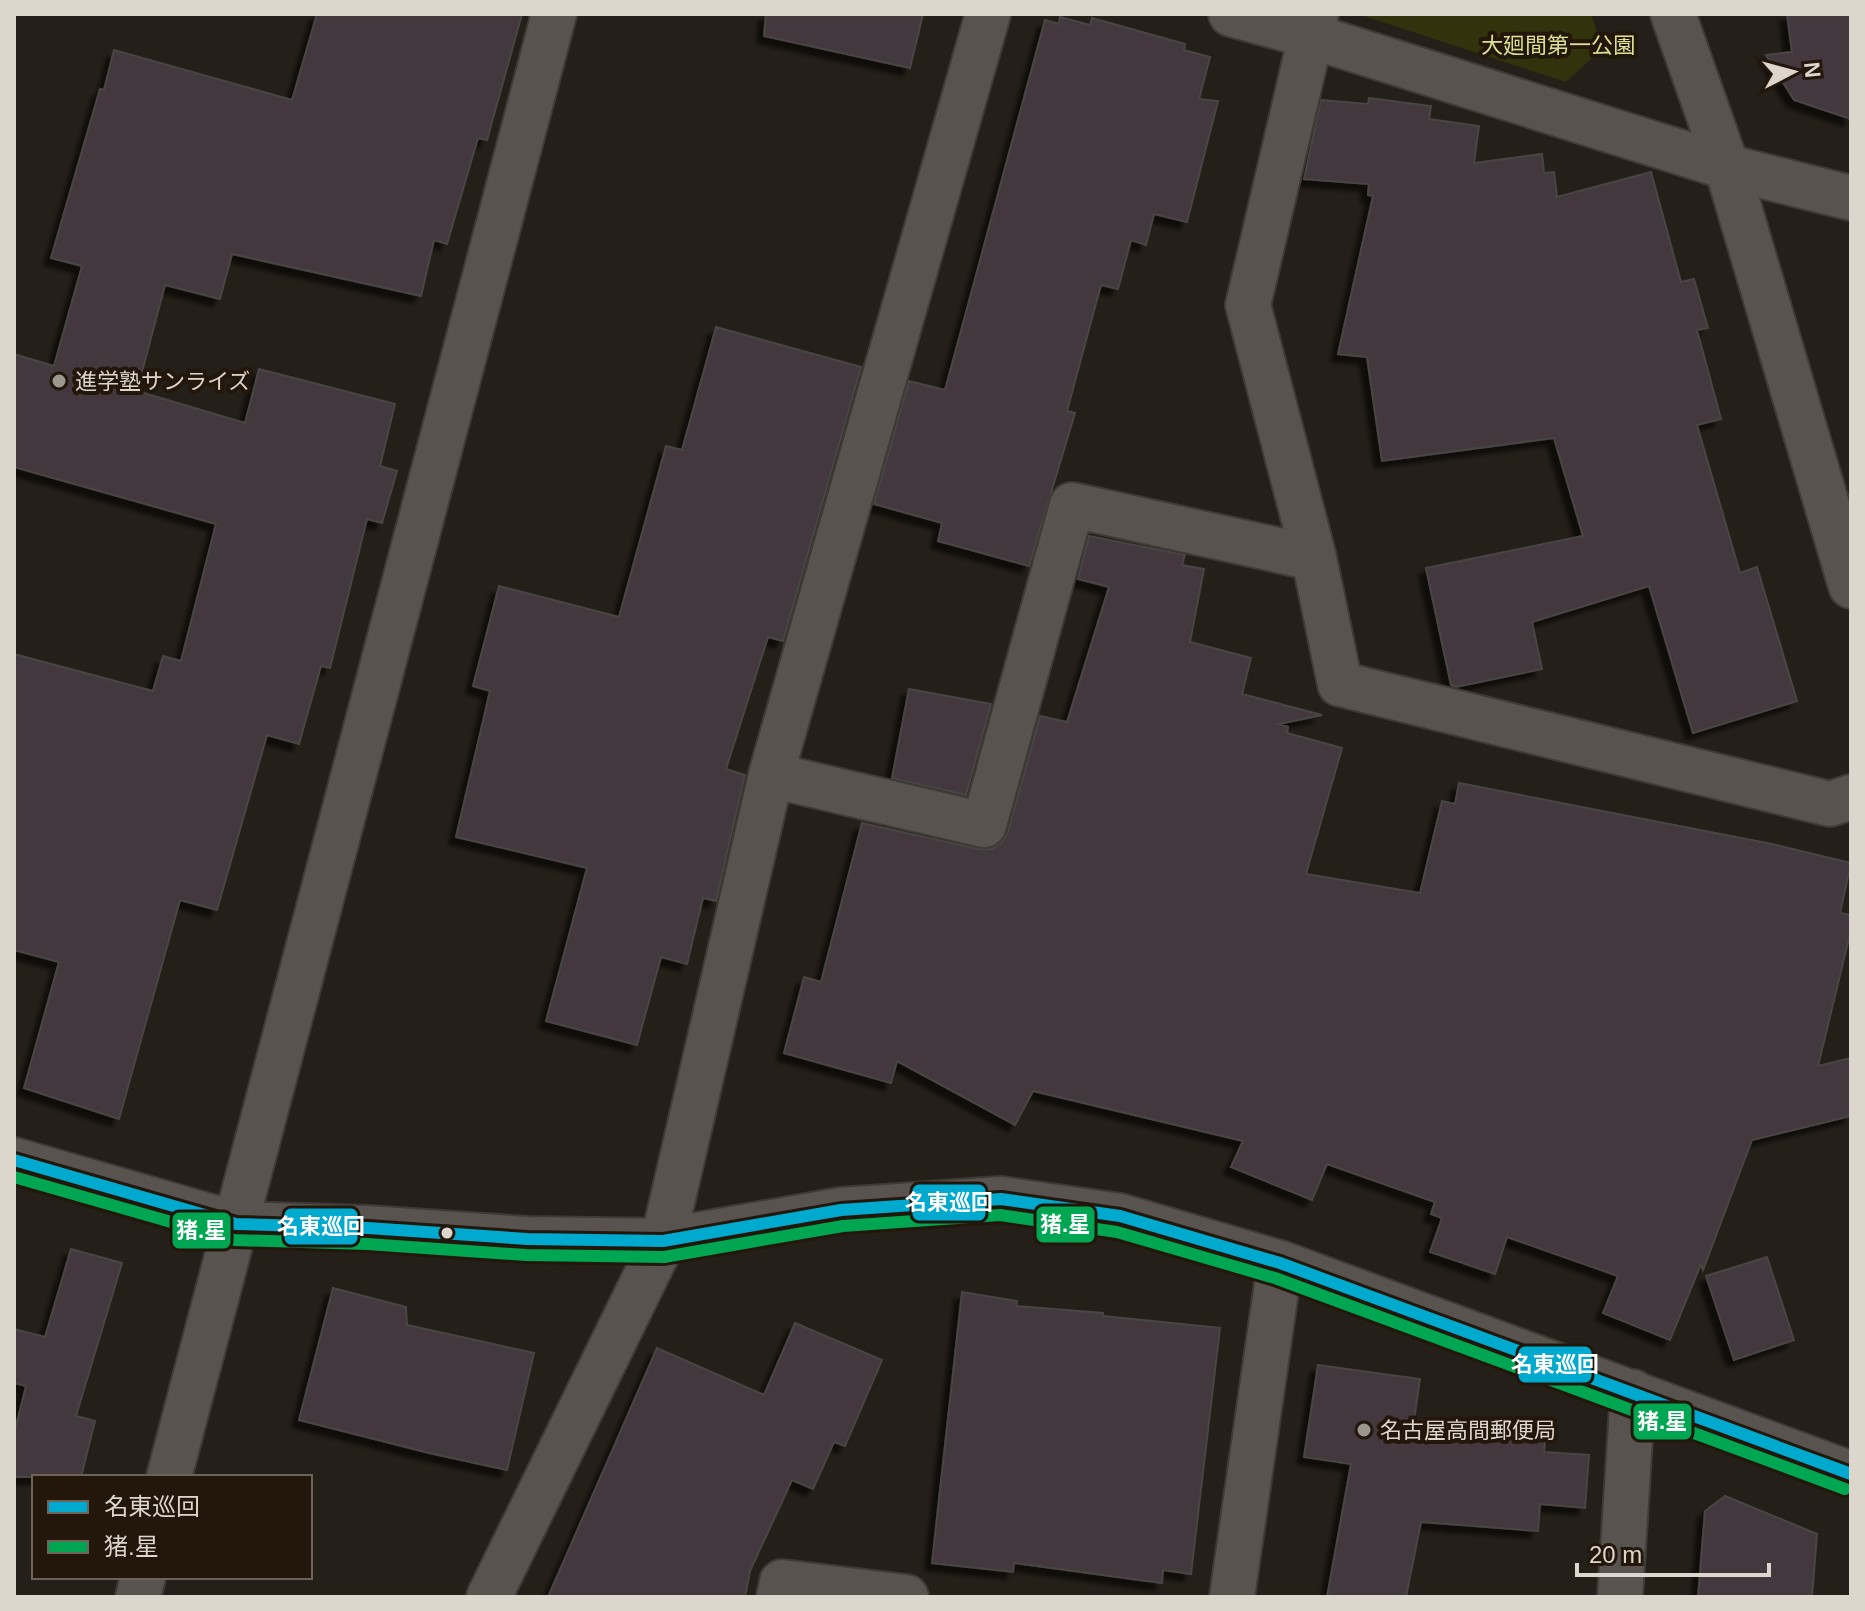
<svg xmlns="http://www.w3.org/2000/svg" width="1865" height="1611" viewBox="0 0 1865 1611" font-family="Arial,'Noto Sans JP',sans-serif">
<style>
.green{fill:#32330d}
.building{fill:#42393c;stroke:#4a4544;stroke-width:2;filter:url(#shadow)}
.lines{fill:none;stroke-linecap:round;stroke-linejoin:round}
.minor-casing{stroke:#3f3a35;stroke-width:48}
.minor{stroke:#58534e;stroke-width:44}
.bus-1-casing{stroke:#22170a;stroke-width:18}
.bus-2-casing{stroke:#22170a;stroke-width:18}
.bus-1{stroke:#00a9ce;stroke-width:12}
.bus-2{stroke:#00a651;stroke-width:12}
.poi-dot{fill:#9d968e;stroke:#22170a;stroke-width:3}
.bus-dot{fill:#ddd6cd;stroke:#22170a;stroke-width:3}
.labels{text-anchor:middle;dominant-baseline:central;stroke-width:8;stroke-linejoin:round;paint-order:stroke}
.park-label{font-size:22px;fill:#dae093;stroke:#22170a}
.poi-label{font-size:22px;fill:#ddd6cd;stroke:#22170a;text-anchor:start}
.line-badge{stroke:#22170a;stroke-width:3}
.badge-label{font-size:22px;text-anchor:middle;font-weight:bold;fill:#fff}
</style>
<defs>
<filter id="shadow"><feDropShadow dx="-7" dy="7" stdDeviation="2" flood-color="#0009"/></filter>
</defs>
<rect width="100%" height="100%" fill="#251f19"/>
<path class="green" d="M1358 14H1591L1603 48 1566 82Z"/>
<path class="building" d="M317 14H522L487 140 478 138 447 244 434 240 421 296 232 254 220 299 165 285 137 391 245 423 259 369 395 404 380 466 397 471 382 523 367 519 330 668 321 666 299 744 267 735 217 910 180 900 119 1119 24 1088 59 962 14 950V654L153 691 163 656 181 661 216 524 14 467V354L54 366 82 266 51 258 100 89 104 90 114 50 292 100Z
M766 14H923L910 68 764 36Z
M1787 14H1851V119L1794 100 1766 55 1792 52Z
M1060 17 1090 25 1092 18 1185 44 1184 50 1210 57 1199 99 1218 101 1187 222 1154 214 1146 245 1131 240 1118 289 1101 285 1067 411 1075 413 1029 566 938 541 942 523 874 504 909 381 945 390 1045 20 1059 24Z
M1369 98 1431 106 1429 119 1479 126 1474 163 1542 154 1544 173 1554 172 1557 197 1651 172 1681 282 1694 279 1708 328 1697 330 1721 419 1697 425 1740 573 1757 567 1797 701 1693 733 1649 586 1532 622 1542 669 1456 687 1451 685 1426 568 1583 536 1554 438 1382 461 1367 357 1338 354 1373 196 1368 195 1369 184 1304 179 1321 100 1368 104Z
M716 327 861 367 783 641 768 637 726 769 745 775 716 901 703 898 687 964 661 957 637 1045 546 1021 587 868 456 837 490 691 473 686 499 586 619 617 666 446 682 450Z
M1089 536 1185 555 1182 565 1204 569 1190 642 1251 658 1242 694 1322 715 1279 724 1288 727 1287 733 1342 748 1306 874 1420 893 1442 801 1455 804 1459 783 1772 844 1851 863 1840 913 1851 915V930L1818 1066 1851 1058V1116L1752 1140 1703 1270 1701 1264 1670 1340 1603 1313 1618 1276 1507 1237 1495 1274 1430 1252 1442 1218 1431 1214 1435 1202 1327 1164 1312 1200 1231 1167 1243 1141 1033 1091 1015 1125 897 1061 891 1083 784 1053 804 977 821 982 862 823 978 849H992L1002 842 1008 832 1040 716 1067 722 1109 587 1078 579Z
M909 689 991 704 966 795 892 778Z
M71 1249 122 1263 76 1416 95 1421 81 1477H14V1434L26 1386 14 1383V1329L45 1337Z
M1767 1257 1794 1340 1734 1360 1706 1276Z
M333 1288 406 1307 407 1325 534 1353 507 1470 429 1453 299 1420Z
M962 1292 1017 1301 1016 1306 1103 1313V1316L1220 1328 1191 1574 1163 1570 1162 1583 1014 1563 1013 1572 932 1563Z
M795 1323 882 1360 845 1446 834 1442 813 1489 792 1480 750 1571 745 1597H548L657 1348 764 1395Z
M1318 1365 1420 1379 1414 1420 1546 1430 1544 1452 1589 1455 1585 1508 1540 1504 1538 1531 1421 1522 1406 1597H1327L1351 1464 1304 1457Z
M1725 1496 1817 1534 1812 1597H1698L1705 1511Z"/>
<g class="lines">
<g class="minor-casing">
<path id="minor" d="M1231 14 1311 36 1727 167 1851 198
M1316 14 1248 305 1314 558 1340 684 1830 804 1851 797
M1673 14 1727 167 1851 586
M771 775 984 825 1072 505 1314 558
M14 1160 236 1224 368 1228 527 1239 663 1241 841 1210 1001 1199 1120 1216 1280 1263 1851 1474
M169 1477 554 14
M138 1597 143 1577
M489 1597 663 1241 771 775 988 14
M779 1597 782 1582 906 1597
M1232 1597 1280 1263
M1620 1597 1633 1392"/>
</g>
<use href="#minor" class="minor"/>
<g class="bus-1-casing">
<path id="bus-1" d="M14 1160 236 1224 368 1228 527 1239 663 1241 841 1210 1001 1199 1120 1216 1280 1263 1851 1474"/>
</g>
<g class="bus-2-casing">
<path id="bus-2" d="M14 1177 234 1240 367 1244 526 1255 664 1257 843 1226 1000 1215 1117 1232 1275 1278 1845 1489"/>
</g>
<use href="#bus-1" class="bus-1"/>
<use href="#bus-2" class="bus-2"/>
</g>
<g class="poi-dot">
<circle cx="59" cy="381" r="8"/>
<circle cx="1364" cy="1430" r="8"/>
</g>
<circle class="bus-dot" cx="447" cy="1233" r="7"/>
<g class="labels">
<g class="park-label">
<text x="1558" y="45">大廻間第一公園</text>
</g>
<g class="poi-label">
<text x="75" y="381">進学塾サンライズ</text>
<text x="1380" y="1430">名古屋高間郵便局</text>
</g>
</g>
<g class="line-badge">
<rect x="911" y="1183" width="76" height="39" rx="8" fill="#00a9ce"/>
<rect x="1035" y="1205" width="61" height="39" rx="8" fill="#00a651"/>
<rect x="283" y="1207" width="76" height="39" rx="8" fill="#00a9ce"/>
<rect x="171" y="1211" width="61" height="39" rx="8" fill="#00a651"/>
<rect x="1517" y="1345" width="76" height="39" rx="8" fill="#00a9ce"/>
<rect x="1632" y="1402" width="61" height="39" rx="8" fill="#00a651"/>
</g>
<g class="badge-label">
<text x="949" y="1210">名東巡回</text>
<text x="1065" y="1232">猪.星</text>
<text x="321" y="1234">名東巡回</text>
<text x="201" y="1238">猪.星</text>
<text x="1555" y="1372">名東巡回</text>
<text x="1662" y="1429">猪.星</text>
</g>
<rect width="1865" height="1611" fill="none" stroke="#ddd6cd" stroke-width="32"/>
<rect x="32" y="1475" width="280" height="104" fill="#22170a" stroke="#6d6358" stroke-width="2"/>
<rect x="48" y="1501" width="40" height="12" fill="#00a9ce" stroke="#6d6358" stroke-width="2"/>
<text x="104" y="1515" font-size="24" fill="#ddd6cd">名東巡回</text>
<rect x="48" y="1541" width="40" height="12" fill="#00a651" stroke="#6d6358" stroke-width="2"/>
<text x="104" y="1555" font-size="24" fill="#ddd6cd">猪.星</text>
<g transform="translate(1793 72) rotate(84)" stroke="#22170a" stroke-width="6" paint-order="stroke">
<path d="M0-6L14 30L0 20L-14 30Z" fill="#ddd6cd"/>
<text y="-12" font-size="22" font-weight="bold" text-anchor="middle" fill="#ddd6cd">N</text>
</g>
<path d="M1577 1563v12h192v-12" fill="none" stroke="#ddd6cd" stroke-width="4"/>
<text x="1589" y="1563" font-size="24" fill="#ddd6cd" stroke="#22170a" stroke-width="6" paint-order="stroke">20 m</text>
</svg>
